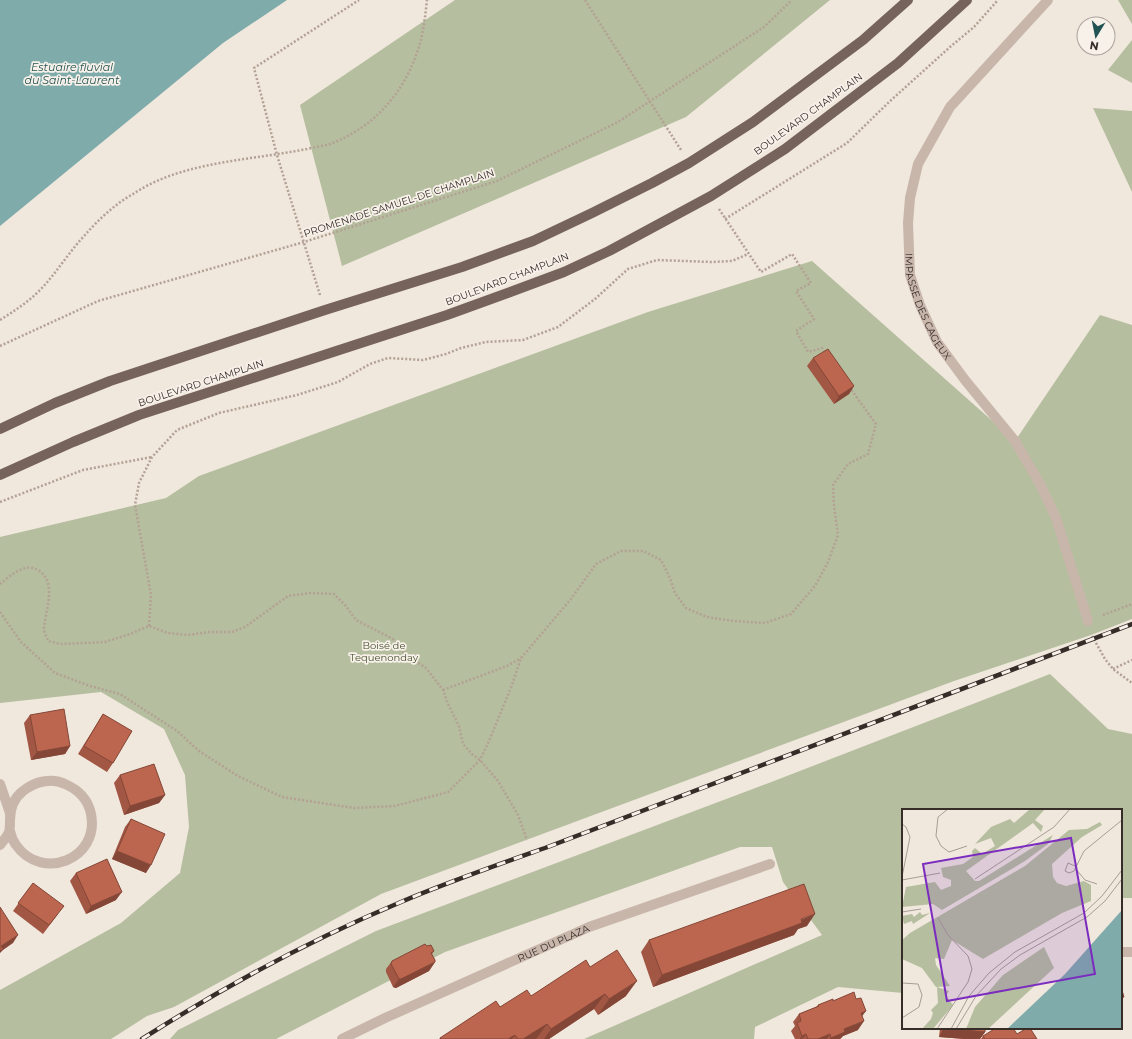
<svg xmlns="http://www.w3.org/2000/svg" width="1132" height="1039" viewBox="0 0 1132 1039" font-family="Montserrat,sans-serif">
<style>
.green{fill:#b5be9e}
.water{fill:#7fabab}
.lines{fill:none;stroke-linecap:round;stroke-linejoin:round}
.path{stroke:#b3a194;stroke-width:2.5;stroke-dasharray:2 2;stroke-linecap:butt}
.pedestrian{stroke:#c8b6aa;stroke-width:10}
.minor{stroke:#c8b6aa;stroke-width:10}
.primary{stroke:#76635b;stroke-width:10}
.rail-casing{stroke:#362d29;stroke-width:4.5}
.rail{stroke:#f8f1ea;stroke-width:3;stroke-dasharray:9;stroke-linecap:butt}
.wall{fill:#a25744}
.shaded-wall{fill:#844737}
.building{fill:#bc654f;stroke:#844737}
.labels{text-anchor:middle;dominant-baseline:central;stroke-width:3.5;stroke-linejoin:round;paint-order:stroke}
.street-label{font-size:10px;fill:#362d29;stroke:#f8f1ea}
.park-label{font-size:10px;fill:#47522f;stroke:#f8f1ea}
.water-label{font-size:11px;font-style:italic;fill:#225354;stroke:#f8f1ea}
.inset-road{fill:none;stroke:#a69d95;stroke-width:1}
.view{fill:#7b2cbf;fill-opacity:0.15;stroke:#7b2cbf;stroke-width:2}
.inset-edge{fill:none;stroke:#362d29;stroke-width:2}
</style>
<rect width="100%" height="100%" fill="#f0e7dd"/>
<path class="green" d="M455 0H830L686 117 342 266 300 105Z
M1118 0H1132V24Z
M1132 40V83L1108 70Z
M1093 108 1132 111V192Z
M812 261 1015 441 1100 315 1132 325V619L1091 635 954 681 381 894 174 1007 147 1016 111 1039H0V990L121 923 180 873 189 827 185 775 164 729 101 692 0 703V537L166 498 199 476 648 312Z
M1050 674 1108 729 1132 734V898H1121V810H903V993L838 987 755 1027 754 1039H584L822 935 783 882 772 847H740L445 952 276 1039H170L178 1030 376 931 774 781Z"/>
<path class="water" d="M0 0H287L223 43 0 226Z"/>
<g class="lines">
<path class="path" d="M585 0 681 150
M719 209 761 272 792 254 811 283 796 291 814 319 796 331 808 352 822 348 825 353
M725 219 847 143 889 102 950 47 974 27 998 0
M320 295 277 155 254 68 359 0
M0 320C14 311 27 303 39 291 56 274 68 253 85 235 98 220 115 204 133 194 166 172 206 165 244 159 265 156 286 153 307 149 315 147 323 146 330 144 373 128 402 95 417 53 423 36 425 18 427 0
M0 346 98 301 304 242 497 181 618 122 764 27 792 0
M0 502 83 470 152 457
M0 584C10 576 25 562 38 570 58 582 45 611 44 629 44 633 47 637 48 641L61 644 105 642 130 634 149 626 168 633 188 635 209 632H232L245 627 288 596 310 593 334 594 345 605 356 620 393 639 405 654 426 668 443 690 448 704 459 726 463 744 472 754 480 760 498 781 518 815 527 840
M0 612 21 642 55 673 90 686 120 694 177 731 199 751 238 776 282 797 354 808 395 806 448 792 480 760 489 741 512 685 521 658 571 599 596 564 621 551H643L661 560 670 578 675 593 686 608 707 617 733 621 765 623 791 614 815 586 828 562 838 535 834 506 833 485 848 464 868 454 876 424 850 388
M1103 615 1132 604
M149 626 151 595 135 505 139 483 152 457 177 430 219 413 297 395 338 382 370 364 388 358 423 360 446 354 461 348 486 342 523 340 558 327 595 299 628 269 657 260 712 262 732 261 748 254
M1092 636 1105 659 1113 669 1132 683
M1113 669 1132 660
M443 690 507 666 521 658"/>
<path class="pedestrian" id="s1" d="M1048 0 950 107 918 164 910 198 908 223 910 275 920 305 937 342 965 380 1015 441 1040 484 1056 518 1088 621"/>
<g class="minor">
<path d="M0 784 10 813"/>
<path d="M0 845C3 841 7 837 9 832 10 829 10 824 10 820 10 809 14 798 23 791 34 782 52 777 65 784 79 790 88 799 91 814 100 859 42 882 16 845 13 841 11 836 10 831"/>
<path d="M1121 952H1132"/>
<path id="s2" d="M342 1039 385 1018 589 927 770 864"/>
</g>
<path class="primary" d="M0 429 55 403 110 381 325 310 462 267 533 241 592 213 652 183 689 163 753 122 863 40 908 0
M0 475 73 442 139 415 447 315 513 291 564 272 609 251 711 196 785 149 898 63 967 0"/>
<g class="rail-casing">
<path id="rail" d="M142 1039C225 986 310 940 401 902 448 882 497 865 545 848L1132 624"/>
</g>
<use href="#rail" class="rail"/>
</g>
<path class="wall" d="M813 358 854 386 849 394 834 404 807 366Z
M103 714 113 763 107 772 78 754Z
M30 715 70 746 65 754 31 760 24 723Z
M120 775 165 795 159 803 124 815 114 783Z
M131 819 146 873 112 859 125 827Z
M76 873 116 900 86 914 70 881Z
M33 883 58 914 43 934 13 911Z
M807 926 798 929 794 935 653 987 641 952 649 940Z
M434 951 432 954 435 962 429 971 396 988 393 987 386 972V969L392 961Z
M590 967 626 996 598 1015 594 1009 549 1039H439L440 1038 500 1007 531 996Z
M833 1001 858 1030 843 1036 840 1039H795L791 1031 795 1026 793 1022 799 1014 816 1007 818 1005Z
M940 1028H985V1032L980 1039H965L939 1037Z
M1017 1034 1037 1039H981L983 1036Z"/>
<path class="shaded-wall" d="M854 386 849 394 834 404 839 396Z
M70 746 65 754 31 760 37 752Z
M165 795 159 803 124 815 130 806Z
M117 851 151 865 146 873 112 859Z
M122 892 116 900 86 914 91 906Z
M815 914 807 926 798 929 794 935 653 987 662 975Z
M18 935 13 943 3 950 0 953V947L1 946Z
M435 962 429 971 396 988 393 987 399 979Z
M637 981 626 996 598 1015 609 999Z
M605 994 594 1009 549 1039H544L551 1029Z
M866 1011 860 1019 861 1013Z
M864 1021 858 1030 843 1036 840 1039H830L844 1029Z
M547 1024 536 1039H523Z
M944 1028 985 1032 980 1039H965L939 1037Z
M806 1034 802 1039H800L802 1036Z
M830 1034 827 1039H818Z
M515 1035 512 1039H508Z"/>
<path class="building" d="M828 349 854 386 839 396 813 358Z
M64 709 70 746 37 752 30 715Z
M103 714 132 731 113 763 84 746Z
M154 764 165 795 130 806 120 775Z
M131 819 165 834 151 865 117 851Z
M107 859 122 892 91 906 76 873Z
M33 883 64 906 49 925 18 903Z
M804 884 815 914 801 919 802 923 662 975 649 940Z
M0 907 18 935 1 946 3 949 0 951Z
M425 944 427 946 431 945 434 951 431 953 435 960V962L401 979H399L391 964 392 961Z
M617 950 637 981 609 999 605 994 551 1029 547 1024 523 1039H518L515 1035 508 1039H441L440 1038 496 1001 500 1007 527 990 531 996 586 960 590 967Z
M1121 987 1124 997 1121 998Z
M854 992 856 999 861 998 866 1011 861 1013 864 1021 844 1029 845 1032 831 1038 830 1034 818 1039H808L806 1034 802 1036 797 1023 801 1021 799 1014 819 1006 818 1005 833 999V1001Z
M944 1028H985V1032Z
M996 1028H1013L1017 1034 1027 1028H1030L1037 1039H985L983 1036Z"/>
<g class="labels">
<g class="street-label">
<text transform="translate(808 114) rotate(-36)">BOULEVARD CHAMPLAIN</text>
<text transform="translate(399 203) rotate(-18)">PROMENADE SAMUEL-DE CHAMPLAIN</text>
<text transform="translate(507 279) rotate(-21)">BOULEVARD CHAMPLAIN</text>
<text stroke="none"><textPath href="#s1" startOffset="358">IMPASSE DES CAGEUX</textPath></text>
<text transform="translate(201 383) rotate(-18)">BOULEVARD CHAMPLAIN</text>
<text stroke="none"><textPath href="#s2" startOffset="232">RUE DU PLAZA</textPath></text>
</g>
<g class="park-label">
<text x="384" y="645">Boisé de<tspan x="384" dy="12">Tequenonday</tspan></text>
</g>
<g class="water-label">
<text x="72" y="67">Estuaire fluvial<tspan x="72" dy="13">du Saint-Laurent</tspan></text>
</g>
</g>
<g transform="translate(902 809)">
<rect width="220" height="220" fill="#f0e7dd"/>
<path d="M128 0H143L133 11 141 17 139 23 131 14 64 62 73 72H77L151 26 146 35 123 52 40 101 31 95 0 98 4 78 33 73 39 81 49 77V71L41 68 39 59 61 55 71 48 70 42 73 39 80 45 93 37 89 29 73 35 89 18 108 10 112 14ZM198 13 200 16 180 28 150 55 151 68 155 74 164 77 182 72 189 76V92L160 104 81 150 50 131 42 150 33 149 34 156 48 177 34 178 20 159 0 150V131L8 124 123 57 167 21 185 20ZM18 103 20 106 28 104 11 115 10 112 2 115 0 107 10 105 12 108ZM142 138 152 159 86 220H64L73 198 101 166ZM35 178 47 182 44 187 51 196 31 220H20L29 210 31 204 29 201 36 194Z" fill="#b5be9e"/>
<path d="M220 101V220H105L163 165Z" fill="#7fabab"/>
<path class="inset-road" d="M36 8 34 27 39 37 47 43 65 37M36 8 46 0M0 15 4 18 8 28 0 68M173 57 166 54 163 62 167 64 172 62 182 42 220 11M173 59 183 71 195 75M73 70 152 18 168 0M0 71 38 64M0 103 19 100M0 174 16 175 20 186 17 198 0 209M35 220 66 173 70 160 66 147 46 126 36 109M49 220 67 187 87 164 113 143 182 104 200 87 220 61M54 220 74 187 99 160 118 146 185 108 203 92 220 70"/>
<path class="view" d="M169 29 193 165 45 192 21 55Z"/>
<rect width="220" height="220" class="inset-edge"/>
</g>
<g transform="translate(1096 36) rotate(190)"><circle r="19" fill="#f8f1ea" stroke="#aaa39d"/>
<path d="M0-3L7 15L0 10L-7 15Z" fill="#225354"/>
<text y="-6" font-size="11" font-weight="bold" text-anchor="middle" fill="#362d29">N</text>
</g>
</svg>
